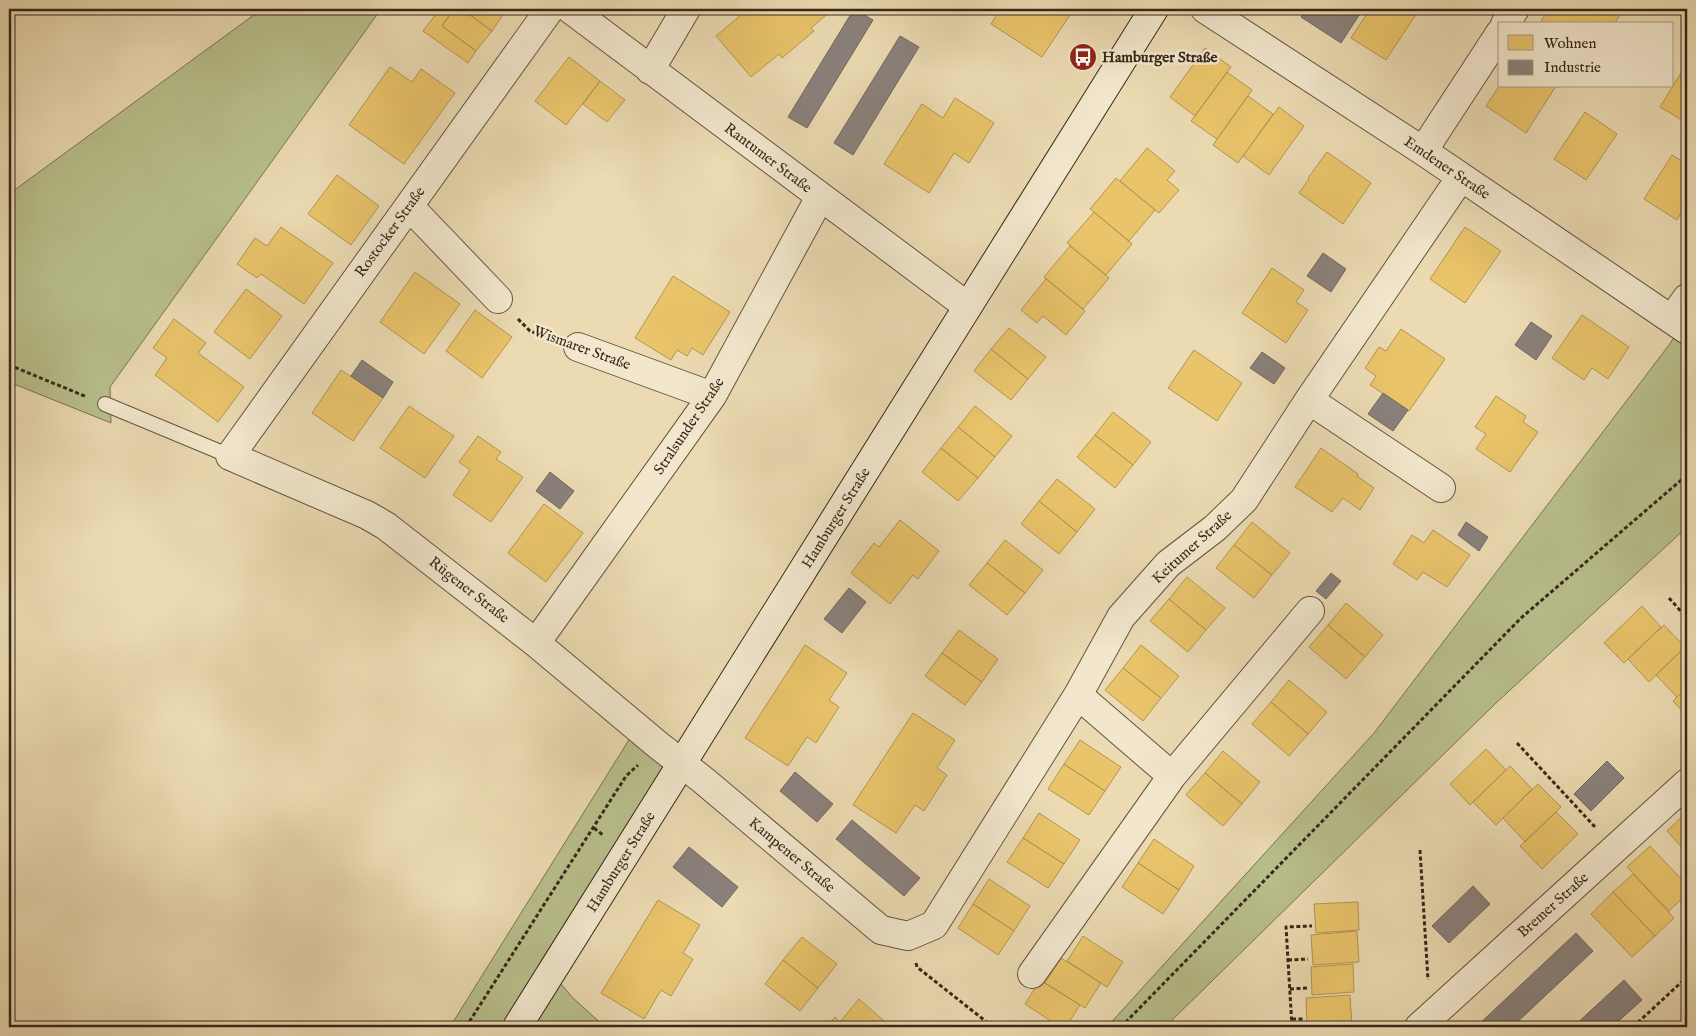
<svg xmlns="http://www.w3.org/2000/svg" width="1696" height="1036" viewBox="0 0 1696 1036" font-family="'IM FELL English',serif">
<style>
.green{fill:#b8bf8c;stroke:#777453}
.homes{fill:#e9c46a;stroke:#b39552}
.industry{fill:#8a817c;stroke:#71665f}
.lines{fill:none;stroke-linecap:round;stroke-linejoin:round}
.lane-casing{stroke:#635440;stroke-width:16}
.street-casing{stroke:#635440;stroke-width:30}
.secondary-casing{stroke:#36281a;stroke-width:30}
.path{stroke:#36281a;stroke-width:3;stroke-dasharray:4 2.5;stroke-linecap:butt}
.lane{stroke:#f2e7cd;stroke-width:14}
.street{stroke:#f2e7cd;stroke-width:28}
.secondary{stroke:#f2e7cd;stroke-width:28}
.labels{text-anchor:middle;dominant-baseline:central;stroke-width:5;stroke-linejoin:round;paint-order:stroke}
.poi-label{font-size:15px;font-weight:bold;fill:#36281a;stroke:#f2e7cd;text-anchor:start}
.street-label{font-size:15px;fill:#36281a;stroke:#f2e7cd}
</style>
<rect width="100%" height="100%" fill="#ebdab2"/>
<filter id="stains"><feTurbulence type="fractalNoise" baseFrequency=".004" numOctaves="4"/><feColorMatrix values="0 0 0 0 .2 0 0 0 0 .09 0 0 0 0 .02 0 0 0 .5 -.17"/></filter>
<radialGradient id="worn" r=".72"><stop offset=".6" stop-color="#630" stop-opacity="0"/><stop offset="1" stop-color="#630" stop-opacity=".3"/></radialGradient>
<path class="green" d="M262 9H381L110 387 111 423 9 382V194Z
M1687 317V527L1496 703 1165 1027H1107L1374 733 1669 345Z
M632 735 663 768 541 961 573 998 605 1027H450Z"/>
<path class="homes" d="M440 9H446L451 13 442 26 476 51 468 63 423 31Z
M454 9H462L492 31 476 51 442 26Z
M462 9H507L492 31Z
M748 9H833L811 28 814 31 782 58 779 54 751 77 716 36Z
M1000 9H1074L1042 57 991 24Z
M1370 9 1419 10 1386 60 1351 38Z
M1549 9H1609L1620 15 1614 24H1545L1541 21Z
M1205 48 1231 67 1195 116 1170 97Z
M569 57 600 81 566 125 535 101Z
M1687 63V123L1660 107Z
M390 67 412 82 421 69 455 93 404 164 349 125Z
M1227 72 1252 90 1217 139 1191 121Z
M600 81 625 100 607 122 583 104Z
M1500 85V86H1556L1526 133 1486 106Z
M1248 96 1273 114 1238 163 1213 145Z
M955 98 994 123 969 163 954 153 929 193 884 164 922 104 943 118Z
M1279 107 1304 126 1269 175 1243 156Z
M1585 112 1617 134 1586 180 1554 159Z
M1147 148 1175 171 1167 180 1179 190 1159 213 1120 181Z
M1327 152 1371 183 1343 224 1299 193 1309 179 1308 178Z
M1672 155 1687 164V202L1677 220 1644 199Z
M337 175 379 206 351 245 308 214Z
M1116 178 1155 210 1129 241 1090 209Z
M1094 212 1132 244 1106 275 1067 243Z
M281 227 333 263 304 304 261 274 257 278 237 264 255 238 267 246Z
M1465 227 1501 251 1465 303 1430 279Z
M1070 246 1109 278 1083 309 1044 277Z
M1272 268 1304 290 1296 302 1308 310 1286 343 1242 313Z
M415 272 460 304 424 354 380 322Z
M673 276 730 312 703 355 692 348 687 356 677 350 671 360 635 338Z
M1046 279 1085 311 1066 335 1043 316 1037 323 1021 310Z
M246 289 282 316 250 359 214 332Z
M475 310 512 337 482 378 446 351Z
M1582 315 1629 347 1608 379 1592 368 1584 380 1552 358Z
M174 319 206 343 198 353 244 387 218 422 155 375 167 358 153 348Z
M1009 328 1046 357 1028 379 991 349Z
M1401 329 1445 359 1409 411 1370 385 1376 376 1365 368 1379 347 1386 351Z
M991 349 1028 379 1011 400 974 371Z
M1194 350 1242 383 1217 421 1168 388Z
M341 370 383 398 353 441 312 413Z
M1496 396 1526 416 1523 422 1538 432 1510 472 1476 449 1486 434 1475 427Z
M409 406 454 436 425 478 380 448Z
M975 406 1012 436 995 457 958 427Z
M1113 412 1151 442 1133 465 1095 435Z
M958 427 995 457 978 478 941 448Z
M1095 435 1133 465 1115 488 1077 457Z
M478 436 501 452 496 459 523 477 491 522 453 495 470 470 459 462Z
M941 448 978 478 958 501 922 472Z
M1321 448 1358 474 1357 476 1374 488 1360 510 1343 498 1332 512 1295 487Z
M1057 479 1095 509 1077 532 1039 501Z
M1039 501 1077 532 1059 554 1021 524Z
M544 504 583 533 546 582 508 553Z
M900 520 939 551 918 579 913 575 890 604 851 573 874 543 879 547Z
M1252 522 1290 553 1272 575 1234 545Z
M1433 530 1470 555 1447 587 1423 572 1417 580 1393 564 1412 535 1424 543Z
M1005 540 1043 570 1025 593 987 563Z
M1234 545 1272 575 1254 598 1216 568Z
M987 563 1025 593 1007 615 969 585Z
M1187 577 1225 608 1206 630 1169 599Z
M1169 599 1206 630 1188 652 1150 621Z
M1346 603 1383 635 1365 657 1328 625Z
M1642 606 1661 627 1624 663 1604 643Z
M1328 625 1365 657 1346 679 1309 647Z
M1664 625 1685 647 1649 682 1628 659Z
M959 630 998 659 982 682 942 653Z
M805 645 847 673 829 700 839 707 816 743 807 737 788 766 745 738Z
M1141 645 1179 676 1161 698 1123 668Z
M1687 645V687L1677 697 1656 675Z
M942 653 982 682 965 705 925 676Z
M1123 668 1161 698 1143 721 1105 690Z
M1289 680 1327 712 1308 734 1271 702Z
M1687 687V716L1673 701Z
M1271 702 1308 734 1289 756 1252 724Z
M913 713 955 740 937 768 947 775 924 811 915 805 896 833 853 805Z
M1080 740 1121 767 1105 791 1064 764Z
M1486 749 1506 770 1470 805 1450 784Z
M1223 751 1260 782 1242 804 1205 773Z
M1064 764 1105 791 1089 815 1048 789Z
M1510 766 1532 789 1496 825 1473 802Z
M1205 773 1242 804 1223 826 1186 795Z
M1538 784 1561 807 1525 842 1503 818Z
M1556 812 1578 834 1542 869 1520 846Z
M1687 812V853L1667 831Z
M1039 813 1080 840 1064 864 1023 838Z
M1023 838 1064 864 1048 888 1007 862Z
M1154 839 1194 866 1179 890 1138 863Z
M1650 846 1687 885V894L1669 911 1627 867Z
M1138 863 1179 890 1163 914 1122 887Z
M1633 874 1674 918 1655 936 1613 892Z
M989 879 1030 906 1014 931 973 904Z
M1613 892 1655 936 1632 957 1591 914Z
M658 900 700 925 683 953 693 959 671 996 661 990 644 1019 601 993Z
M1358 902 1359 930 1316 933 1314 904Z
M973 904 1014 931 998 955 958 928Z
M1357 931 1359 962 1313 965 1311 935Z
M1083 936 1123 962 1107 987 1067 961Z
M802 937 837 964 818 988 783 960Z
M1061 958 1101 983 1085 1008 1045 983Z
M783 960 818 988 800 1011 765 984Z
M1353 964 1354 992 1312 995 1311 967Z
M1040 980 1080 1005 1066 1027H1060L1025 1004Z
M1350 995 1352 1027H1307L1306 998Z
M859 999 891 1027H846L840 1022Z
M835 1017 840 1022 846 1027H826Z"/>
<path class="industry" d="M854 9 873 20 807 128 788 117Z
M1306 9H1363L1341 43 1301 17Z
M900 36 919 47 853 155 834 143Z
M1323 253 1346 269 1331 292 1307 276Z
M1531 322 1552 336 1536 360 1515 345Z
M1262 352 1285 368 1274 384 1250 368Z
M362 360 393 382 383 398 351 376Z
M1383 393 1408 410 1393 431 1368 414Z
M550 472 574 491 560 509 536 491Z
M1466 522 1488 537 1479 551 1458 535Z
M1331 573 1341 581 1326 599 1316 591Z
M849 588 866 602 842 633 824 619Z
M1607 761 1624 778 1591 811 1574 794Z
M795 772 833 804 817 822 780 791Z
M852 820 920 878 904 896 836 839Z
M689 847 738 887 722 907 673 867Z
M1473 886 1490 904 1449 943 1432 926Z
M1576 933 1593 951 1512 1027H1476Z
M1624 980 1642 1000 1612 1027H1573Z"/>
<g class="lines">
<g class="lane-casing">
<path id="lane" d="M105 404 230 456"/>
</g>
<g class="street-casing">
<path id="street" d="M550 9 230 456 367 515 386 526 536 643 658 745 703 780 881 930 908 936 934 925 1078 695 1121 617 1168 564 1215 528 1244 500 1309 400 1461 177
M570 9 967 306
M1205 9 1423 151 1687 330
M1505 24 1515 9
M650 70 686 9
M1423 151 1500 33
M409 206 498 299
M1672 319 1687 298
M578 347 712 396
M1309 400 1441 488
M536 643 712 396 820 197
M1172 776 1310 611
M1032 974 1172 776 1078 695
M1419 1027 1687 783"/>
</g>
<g class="secondary-casing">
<path id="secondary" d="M517 1027 1154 9"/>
</g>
<path class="path" d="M518 319 530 331 553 339
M9 365 87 397
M1669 598 1687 618
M1517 743 1596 828
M594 828 603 835
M1420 850 1428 980
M1288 960 1308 959
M916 963 917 967 993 1027
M1290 989 1307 988
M1292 1019H1303
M466 1027 626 776 638 765
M1121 1027 1521 618 1687 475
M1292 1027 1286 927 1312 926
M1633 1027 1687 977"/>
<use href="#lane" class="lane"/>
<use href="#street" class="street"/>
<use href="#secondary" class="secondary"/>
</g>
<defs>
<g id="bus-disc" transform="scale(1.4375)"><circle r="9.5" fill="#8f2418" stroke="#f2e7cd"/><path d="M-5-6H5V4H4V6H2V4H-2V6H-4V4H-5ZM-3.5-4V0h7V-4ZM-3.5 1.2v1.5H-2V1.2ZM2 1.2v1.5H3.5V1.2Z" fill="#fff"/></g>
</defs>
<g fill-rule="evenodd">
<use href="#bus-disc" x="1083" y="57"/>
</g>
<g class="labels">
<g class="poi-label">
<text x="1102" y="57">Hamburger Straße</text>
</g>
<g class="street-label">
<text transform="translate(768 158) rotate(37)">Rantumer Straße</text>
<text transform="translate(1447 168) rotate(34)">Emdener Straße</text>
<text transform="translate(390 232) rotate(-54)">Rostocker Straße</text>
<text transform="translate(582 348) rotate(20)">Wismarer Straße</text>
<text transform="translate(689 426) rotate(-56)">Stralsunder Straße</text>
<text transform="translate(836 518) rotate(-58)">Hamburger Straße</text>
<text transform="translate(1192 547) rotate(-42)">Keitumer Straße</text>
<text transform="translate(469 590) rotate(38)">Rügener Straße</text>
<text transform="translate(792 855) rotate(40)">Kampener Straße</text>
<text transform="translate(621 862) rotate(-58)">Hamburger Straße</text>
<text transform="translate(1553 905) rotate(-42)">Bremer Straße</text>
</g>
</g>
<rect width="1696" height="1036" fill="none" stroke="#ebdab2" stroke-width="30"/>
<rect x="10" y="10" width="1676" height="1016" fill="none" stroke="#36281a" stroke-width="2.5"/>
<rect x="15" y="15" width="1666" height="1006" fill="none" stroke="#36281a"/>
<rect x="1498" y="22" width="175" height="65" fill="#f2e7cd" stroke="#a79b85"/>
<rect x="1508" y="35" width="25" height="15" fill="#e9c46a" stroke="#a79b85"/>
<text x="1544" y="48" font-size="15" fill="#36281a">Wohnen</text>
<rect x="1508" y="60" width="25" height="15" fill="#8a817c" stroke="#a79b85"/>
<text x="1544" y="72" font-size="15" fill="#36281a">Industrie</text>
<rect width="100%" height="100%" filter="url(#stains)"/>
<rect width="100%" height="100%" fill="url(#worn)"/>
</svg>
